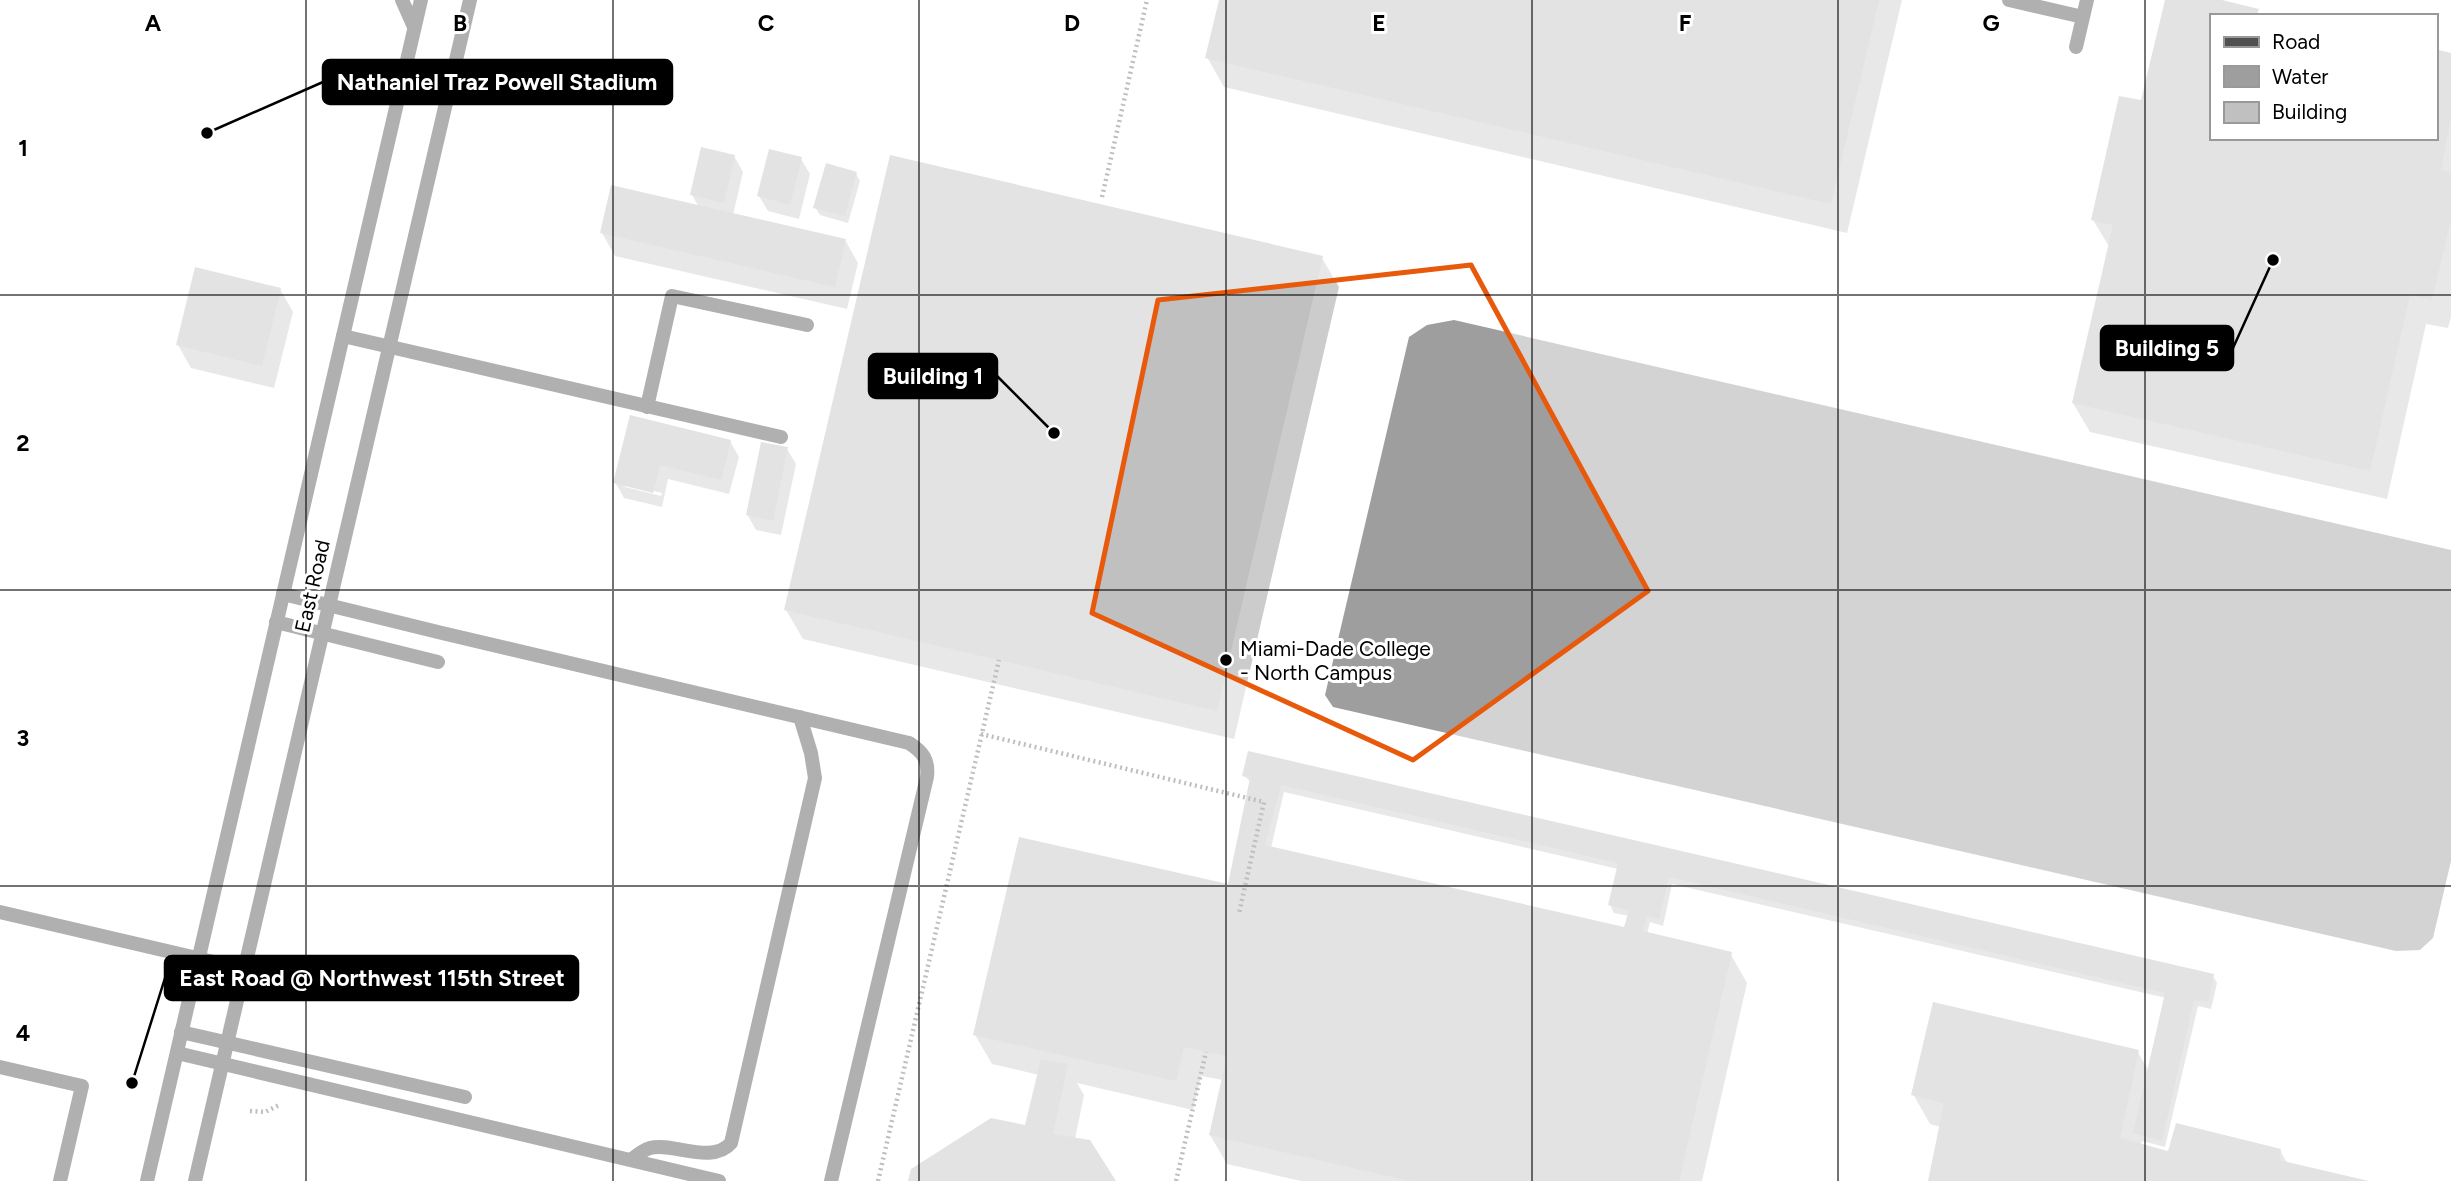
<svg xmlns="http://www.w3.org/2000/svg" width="2451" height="1181" viewBox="0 0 2451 1181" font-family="Figtree,sans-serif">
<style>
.water{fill:#9e9e9e}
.shadow{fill:#0003;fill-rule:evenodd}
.building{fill:#c0c0c0;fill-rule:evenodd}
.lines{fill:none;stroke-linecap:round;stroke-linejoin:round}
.path{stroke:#727272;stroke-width:4.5;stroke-dasharray:2 3.5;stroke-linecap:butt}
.service{stroke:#505050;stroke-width:14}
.minor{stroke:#505050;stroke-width:14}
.marked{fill:none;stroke:#e8590c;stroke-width:5;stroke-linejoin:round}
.grid{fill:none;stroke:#000;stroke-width:2;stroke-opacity:0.55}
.poi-dot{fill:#000;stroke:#fff;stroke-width:2.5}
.labels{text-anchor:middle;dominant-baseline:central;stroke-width:6;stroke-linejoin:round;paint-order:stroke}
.street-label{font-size:21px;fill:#000;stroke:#fff}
.poi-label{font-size:21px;fill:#000;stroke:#fff;text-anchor:start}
.grid-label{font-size:23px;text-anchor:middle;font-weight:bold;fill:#000;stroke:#fff;stroke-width:6;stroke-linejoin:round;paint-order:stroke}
.leader{fill:none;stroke:#000;stroke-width:2.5}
.callout-dot{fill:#000;stroke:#fff;stroke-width:2.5}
.callout{fill:#000;stroke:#000;stroke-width:2.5}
.callout-label{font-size:23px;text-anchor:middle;font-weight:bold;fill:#fff}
</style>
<rect width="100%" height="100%" fill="#fff"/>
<path class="water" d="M1454 320 2451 550V861L2433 938 2420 950 2396 951 1333 707 1325 695 1409 337 1427 325Z"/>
<path class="shadow" d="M1221 0H1902L1847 233 1224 87 1207 57Z
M2167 0H2214L2257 11 2260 16H2211V138H2435L2451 55V317L2448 328 2426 324 2387 499 2090 432 2073 403 2110 248 2093 220 2142 102Z
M734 156 743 172 733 215 845 240 858 263 847 309 615 256 602 233 699 207 692 195Z
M801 159 810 174 799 219 768 211 759 196Z
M856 174 860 181 848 223 820 215 815 207Z
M1322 258 1339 287 1234 739 803 639 786 610Z
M280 289 293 312 274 388 191 368 178 345Z
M632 417 730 441 739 457 729 494 668 479 662 507 624 498 615 482ZM625 484 662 493 661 496 625 487Z
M787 449 796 464 781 535 756 530 747 514Z
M1244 775 2213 976 2217 983 2211 1009 2198 1006 2165 1147 2142 1141 2141 1145 2169 1153 2280 1150 2287 1163 2366 1181H1930L1941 1127 1930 1124 1913 1094 2137 1051 2149 1071 2166 998 1672 884 1663 926 1650 922 1647 934 1730 953 1747 983 1702 1181H1301L1227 1164 1210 1135 1223 1080 1201 1076 1193 1110 1077 1083 1084 1095 1075 1139 1114 1181H910L1026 1127 1039 1075 992 1064 975 1035 1228 886 1251 783ZM1284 792 1618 869 1610 905 1614 913 1629 916 1628 930 1271 848Z"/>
<path class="building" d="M1219 0H1879L1831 204 1205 58Z
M2165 0H2222L2259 9 2256 16H2211V138H2435V49L2451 53V117L2441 170 2451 173V219L2432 300 2410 295 2370 471 2072 403 2113 225 2091 220 2119 96 2141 100Z
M701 147 735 155 724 203 690 195Z
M769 149 802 157 790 205 757 196Z
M890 155 1323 256 1217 711 784 610Z
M826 163 857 172 845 216 813 208Z
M611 185 846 239 835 287 600 233Z
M195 267 281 288 262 366 176 345Z
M630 415 731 440 721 480 660 465 653 493 613 483Z
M761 442 788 447 773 521 746 515Z
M1248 751 2214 974 2208 1002 2194 1000 2162 1141 2133 1133 2165 993 1669 877 1659 919 1647 916 1643 931 1732 952 1679 1181H1410L1209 1135 1227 1056 1184 1047 1176 1081 973 1035 1019 837 1228 884 1250 778 1242 776ZM1281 785 1618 863 1608 905 1629 910 1624 927 1265 845Z
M1933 1002 2139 1050 2120 1138 2168 1151 2176 1123 2281 1149 2279 1160 2369 1181H1928L1944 1103 1911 1095Z
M1041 1059 1068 1064 1053 1134 1090 1140 1116 1181H908L911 1169 991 1118 1025 1125Z"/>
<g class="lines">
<path class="path" d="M1102 197 1147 0
M981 734 1264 802 1239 913
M250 1111 265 1112 279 1105
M878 1181 999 660
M1176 1181 1206 1052"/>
<path class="service" d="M2009 0 2083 17
M2076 47 2087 0
M343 336 781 437
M647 407 672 296 807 325
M283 594 442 633 909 743C923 752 929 760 927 777L831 1181
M276 622 438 662
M181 1032 465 1097
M177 1053 719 1181
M0 1067 82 1086 60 1181
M631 1160C637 1155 643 1150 650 1148 673 1142 712 1165 731 1143L815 778 811 753 800 717"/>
<path class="minor" d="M402 0 414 27
M0 912 244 969
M147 1181 421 0
M195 1181 470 0"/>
</g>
<path d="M0 0H2451V1181H0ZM1471 265 1648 591 1413 760 1092 613 1158 300Z" fill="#fff" fill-opacity=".55" fill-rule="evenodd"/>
<path class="marked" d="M1471 265 1648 591 1413 760 1092 613 1158 300Z"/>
<path class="grid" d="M306 0V1181M613 0V1181M919 0V1181M1226 0V1181M1532 0V1181M1838 0V1181M2145 0V1181M0 295H2451M0 590H2451M0 886H2451"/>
<circle class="poi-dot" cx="1226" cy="660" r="7"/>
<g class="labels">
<g class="street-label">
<text transform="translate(312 586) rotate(-77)">East Road</text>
</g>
<g class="poi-label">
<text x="1240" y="648">Miami-Dade College<tspan x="1240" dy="24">- North Campus</tspan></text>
</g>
</g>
<g class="grid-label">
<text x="153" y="31">A</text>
<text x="460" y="31">B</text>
<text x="766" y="31">C</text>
<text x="1072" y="31">D</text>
<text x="1379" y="31">E</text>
<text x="1685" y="31">F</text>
<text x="1991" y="31">G</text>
<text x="23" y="156">1</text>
<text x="23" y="451">2</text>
<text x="23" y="746">3</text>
<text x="23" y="1041">4</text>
</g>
<path class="leader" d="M207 133L323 82M2273 260L2233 348M1054 433L997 376M132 1083L165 978"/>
<g class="callout-dot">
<circle cx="207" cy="133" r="7"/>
<circle cx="2273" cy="260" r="7"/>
<circle cx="1054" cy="433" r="7"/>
<circle cx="132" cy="1083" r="7"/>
</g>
<g class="callout">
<rect x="323" y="60" width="349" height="44" rx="7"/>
<rect x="2101" y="326" width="132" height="44" rx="7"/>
<rect x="869" y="354" width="128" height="44" rx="7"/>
<rect x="165" y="956" width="413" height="44" rx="7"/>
</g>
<g class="callout-label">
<text x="497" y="90">Nathaniel Traz Powell Stadium</text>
<text x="2167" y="356">Building 5</text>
<text x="933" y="384">Building 1</text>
<text x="372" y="986">East Road @ Northwest 115th Street</text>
</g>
<rect x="2210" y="14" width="228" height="126" fill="#ffffff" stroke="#999999" stroke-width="2"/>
<rect x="2224" y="37" width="35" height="10" fill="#505050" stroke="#999999" stroke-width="2"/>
<text x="2272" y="49" font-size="21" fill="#000000">Road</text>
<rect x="2224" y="66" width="35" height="21" fill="#9e9e9e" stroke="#999999" stroke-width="2"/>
<text x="2272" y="84" font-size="21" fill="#000000">Water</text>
<rect x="2224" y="102" width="35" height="21" fill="#c0c0c0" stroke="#999999" stroke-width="2"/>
<text x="2272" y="119" font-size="21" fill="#000000">Building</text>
</svg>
